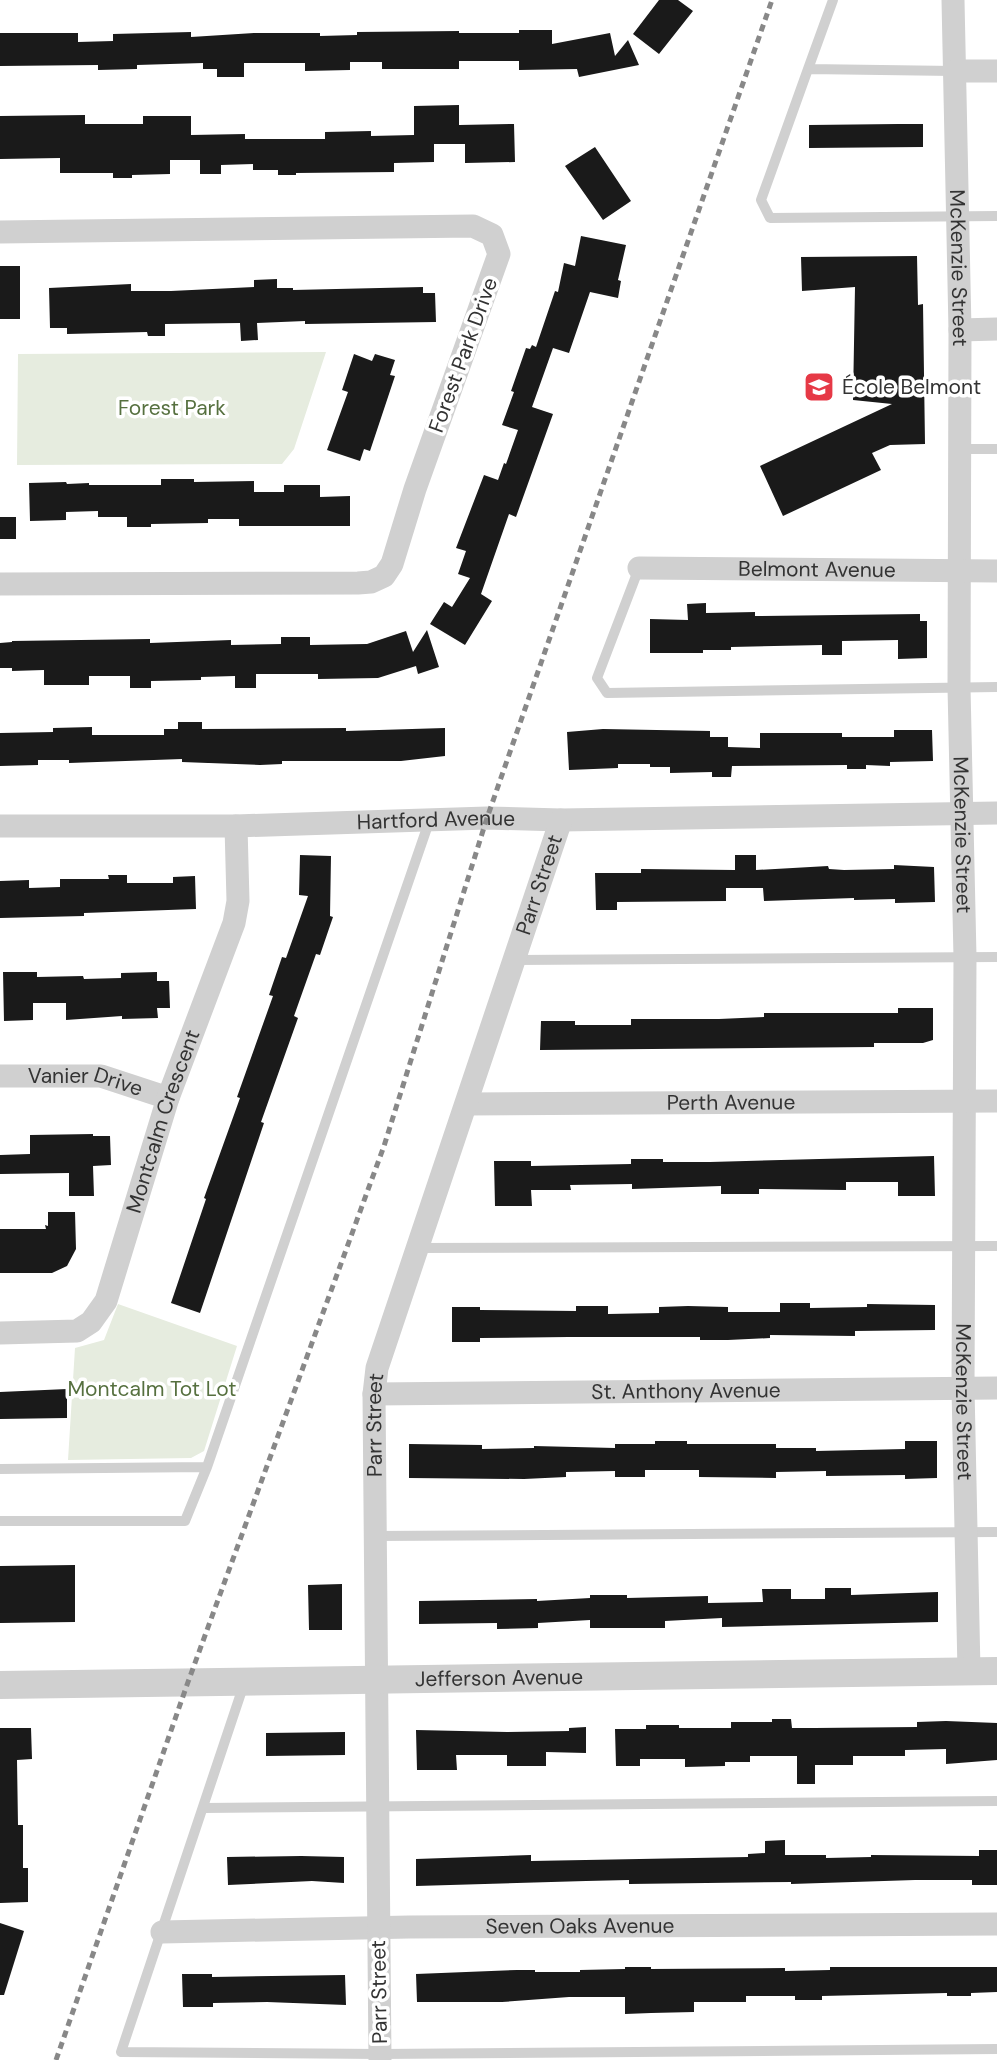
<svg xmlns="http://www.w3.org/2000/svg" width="997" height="2060" viewBox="0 0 997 2060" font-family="'DM Sans',sans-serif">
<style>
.green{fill:#e6ecdf}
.building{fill:#1a1a1a}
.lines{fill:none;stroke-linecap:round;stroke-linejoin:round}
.service{stroke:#d0d0d0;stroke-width:10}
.minor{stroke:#d0d0d0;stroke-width:23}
.tertiary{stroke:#d0d0d0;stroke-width:28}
.rail{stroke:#888;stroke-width:5;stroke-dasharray:7 5;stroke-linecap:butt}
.labels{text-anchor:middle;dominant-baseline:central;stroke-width:7;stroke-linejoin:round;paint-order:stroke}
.street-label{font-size:21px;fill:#333;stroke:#fff}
.poi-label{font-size:21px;fill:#333;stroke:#fff;text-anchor:start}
.park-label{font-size:21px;fill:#56703f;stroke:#fff}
</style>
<rect width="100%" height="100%" fill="#fff"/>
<path class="green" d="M326 352 294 449 282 464 17 465 18 354Z
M118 1304 237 1346 204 1451 191 1458 68 1460 75 1348 104 1340Z"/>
<path class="building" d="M659 0H678L693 11 659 54 633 34Z
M519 30H552V44L610 33 615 56 628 40 639 65 579 77 577 69 519 70V61H459V69H382V62H350V70L305 71V63H244V77H217V69H203V63L137 65V69L98 70V65L0 66V33H78V42L113 41V34L191 32V37L254 33H320V36L357 35V32L459 31V33H519Z
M459 105V125L514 124 515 162 465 163V144H434V162L394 163V172L296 173V175H278V170H253V164L221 165V174H200V160H170V174L132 175V178H113V173H60V158L0 159V116L85 115V124H143V116H191V135L245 134V139H325V132L371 131V136L414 135V106Z
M898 124H923V147L809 148V125Z
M595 147 631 201 603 220 565 166Z
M581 236 626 245 618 280 621 281 618 298 590 292 569 353 553 348 532 407 553 414 516 517 509 514 481 594 492 601 465 645 430 624 444 602 452 607 470 578 458 574 466 551 456 548 484 475 498 480 504 463 506 464 518 430 502 425 514 392 511 391 526 348 530 349 532 345 536 347 555 291 558 292 564 263 575 266Z
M917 256 918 305 923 304 925 444 890 445 872 453 881 470 783 516 760 466 892 404 853 400 855 287 802 291 801 257Z
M0 266H20V319H0Z
M277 279V288H293V290L423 287V293H435L436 322 305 324V321L257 323 258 340 241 341 240 323 165 324V336H148L147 332 67 334V328H50L49 288 131 284V291H171L254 287V280Z
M354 354 372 361 375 354 395 360 390 375 395 376 370 451 364 449 360 461 327 450 348 392 342 390Z
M161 479H194V482L254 481V492H284V485H320V497L350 496V526H239V519H208V523L151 524V527H127V517H98V511L66 512V520L30 521 29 483 66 482 67 484 89 483V485H161Z
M0 517H16V539H0Z
M706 603V613L755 612V616L920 614V621H927V658L898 659V640L842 641V655H822V645L731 647V650H703V653H650V619L688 620 687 604Z
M427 630 439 667 418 674 416 666 378 678 318 679V674H256V688H235V676L201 677V680L151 681V688H130V676H89V685H44V670L12 671V668H0V643L12 642V641L150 639V643L231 640V645L281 644V637H310V645L367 644 406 631 413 652Z
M178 722H202V729L346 728V731L445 728V756L401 761H282V764L260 765 182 762V759L69 763V760H38V765L0 766V733L53 732V728L92 727V735H164V729H178Z
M603 729 710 731V737H728V747L760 748V733H842V737H894V730H932L933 761 890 762V766L866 765V769H847V765L732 766 731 777H712V772L670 773V767H650V764H618V768L569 770 567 732Z
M300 855 331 856 330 916 333 917 320 955 316 954 294 1016 298 1018 261 1122 264 1123 200 1313 171 1303 206 1199 204 1198 240 1098 237 1097 273 996 269 995 282 957 286 958 308 896 299 895Z
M735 855H756V870L828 866 829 869 844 870 894 869V865L934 867 935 902 895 903V899L854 900V898L764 901 763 888H726V901L617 902V910H596L595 873H641V869L735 870Z
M108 875H127V883H173V877L195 876 196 909 84 913V916L0 918V881L29 880V888L60 887V879H109Z
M3 972H37V977L83 976 84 979 121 978V973L157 972V981H169L170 1008H157L158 1018 122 1019V1016L66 1020V1003H33V1020L4 1021Z
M898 1008H933V1040L923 1043H874V1047L540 1050 541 1021H575V1025H631V1019H719L764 1017V1013H898Z
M93 1134V1136H110L111 1165 93 1166 94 1196H69V1173L0 1174V1155L30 1154V1135Z
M934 1156 935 1196H898V1182H846V1190L759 1189V1194H721V1186L632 1189V1184L570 1185 571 1190H531L532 1206H495L494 1161H531V1166L631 1164V1159H663V1162H710Z
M48 1212H75L76 1249 67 1266 52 1273H0V1229H46L45 1225 48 1226Z
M780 1303H810V1308L867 1307V1304L935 1305V1330L855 1331V1336L770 1335V1338L728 1340H700V1337H568L480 1338V1342H452V1307H480V1310L576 1311V1306H608V1314L659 1313V1307L688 1306 728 1307V1312H780Z
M67 1389V1418L0 1419V1392Z
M655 1441H687V1444H776V1448H816V1451L905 1449V1441H937V1478L905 1479V1475L826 1476V1471L776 1472V1478L699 1477V1470H645V1477H615V1471L566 1472V1477L524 1479 409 1478V1444L482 1445V1449L534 1448V1446L615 1448V1444H655Z
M75 1565V1622L0 1623V1566Z
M342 1584V1630H309L308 1585Z
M825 1588H851V1595L938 1592V1622L722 1627V1618L665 1621V1628H590V1620L538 1623V1628L497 1629V1623L419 1624V1601L537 1599V1601L590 1598V1595H627V1598L708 1596V1603L763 1602 762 1589H791V1599H825Z
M772 1719H791L792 1728H815L917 1727V1722L946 1721 997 1723V1760L946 1764V1749L905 1750V1756H853V1765H815V1784H797V1756H750V1762H725V1766L685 1767V1759H640V1766H616L615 1729H646V1725H679V1728H731V1722H772Z
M586 1727V1753L546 1752V1766H507V1755H456L457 1770H417L416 1730 507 1732 569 1731V1728Z
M0 1728H31L32 1759 17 1760 18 1825H23V1868H28V1902L0 1903Z
M345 1732V1755L266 1756V1733Z
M785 1840V1855H826V1858L871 1857V1855L979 1856V1850H997V1885H972V1880H915L791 1884V1882L629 1884V1880L586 1881 416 1886V1859L531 1855V1861L748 1857V1854L765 1853V1841Z
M301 1856 344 1857V1883L312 1881 228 1885 227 1857Z
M0 1923 24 1931 4 1995H0Z
M625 1967H651V1969L785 1968V1971L830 1970V1967H997V1992L971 1993V1996H947V1993L822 1996V2000H795V1996H746V2002H694V2012L651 2013 625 2014V1997H569L502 2002H417L416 1974 517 1970H535V1972H580V1970L625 1969Z
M182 1974H212V1977L345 1975 346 2005 267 2002 213 2003V2007H183Z"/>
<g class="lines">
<path class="service" d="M808 69 833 0
M954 71 808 69 761 200 770 218 997 216
M960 449H997
M639 568 597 678 607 693 997 687
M515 960 997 957
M416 1248 997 1246
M0 1469 207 1467 430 819
M0 1521H185L207 1467
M376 1536 997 1532
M244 1684 121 2052 380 2054 997 2049
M204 1808 997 1801"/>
<g class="minor">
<path id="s1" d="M953 0 960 330 959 687 965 957 963 1388 969 1671"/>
<path d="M954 71H997"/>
<path d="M0 232 473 226 492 235 499 254 415 489 392 564 384 576 371 582 358 583 0 584"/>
<path d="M960 330 997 329"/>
<path id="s2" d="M639 568 997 571"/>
<path id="s3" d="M0 826H236L487 818 561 820 997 813"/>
<path id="s4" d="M0 1076H101L168 1098"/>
<path id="s5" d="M467 1104 997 1101"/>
<path id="s6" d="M0 1333 77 1331 91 1322 106 1301 168 1098 234 923 238 901 236 826"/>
<path id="s7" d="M374 1394 997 1388"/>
<path id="s8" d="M162 1932 409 1927 997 1924"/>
<path id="s9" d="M380 2060 374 1394 377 1368 561 820"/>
</g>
<path class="tertiary" id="s10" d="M0 1685 997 1671"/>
<path class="rail" d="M56 2060 188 1682 384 1146 487 818 772 0"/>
</g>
<defs>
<g id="school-square" transform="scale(1.575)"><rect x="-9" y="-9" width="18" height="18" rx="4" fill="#e63946" stroke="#fff"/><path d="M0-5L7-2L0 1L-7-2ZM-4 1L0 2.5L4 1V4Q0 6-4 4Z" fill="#fff"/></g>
</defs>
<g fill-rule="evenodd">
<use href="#school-square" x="819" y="387"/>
</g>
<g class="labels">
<g class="street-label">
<text stroke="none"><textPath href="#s1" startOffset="268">McKenzie Street</textPath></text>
<text transform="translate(463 355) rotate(-70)">Forest Park Drive</text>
<text stroke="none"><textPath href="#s2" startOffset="178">Belmont Avenue</textPath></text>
<text stroke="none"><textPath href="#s3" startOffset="436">Hartford Avenue</textPath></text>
<text stroke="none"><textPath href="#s1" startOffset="835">McKenzie Street</textPath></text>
<text stroke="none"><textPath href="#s9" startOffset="1202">Parr Street</textPath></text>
<text stroke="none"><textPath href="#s4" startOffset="86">Vanier Drive</textPath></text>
<text stroke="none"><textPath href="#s5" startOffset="264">Perth Avenue</textPath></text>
<text stroke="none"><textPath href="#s6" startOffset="308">Montcalm Crescent</textPath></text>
<text stroke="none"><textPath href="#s7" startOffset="312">St. Anthony Avenue</textPath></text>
<text stroke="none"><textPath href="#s1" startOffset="1402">McKenzie Street</textPath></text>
<text stroke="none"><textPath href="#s9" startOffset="635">Parr Street</textPath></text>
<text stroke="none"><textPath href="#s10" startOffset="499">Jefferson Avenue</textPath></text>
<text stroke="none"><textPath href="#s8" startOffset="418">Seven Oaks Avenue</textPath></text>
<text transform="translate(379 1992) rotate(-91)">Parr Street</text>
</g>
<g class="poi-label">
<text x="842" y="387">École Belmont</text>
</g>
<g class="park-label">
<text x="172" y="408">Forest Park</text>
<text x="152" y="1389">Montcalm Tot Lot</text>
</g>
</g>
</svg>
